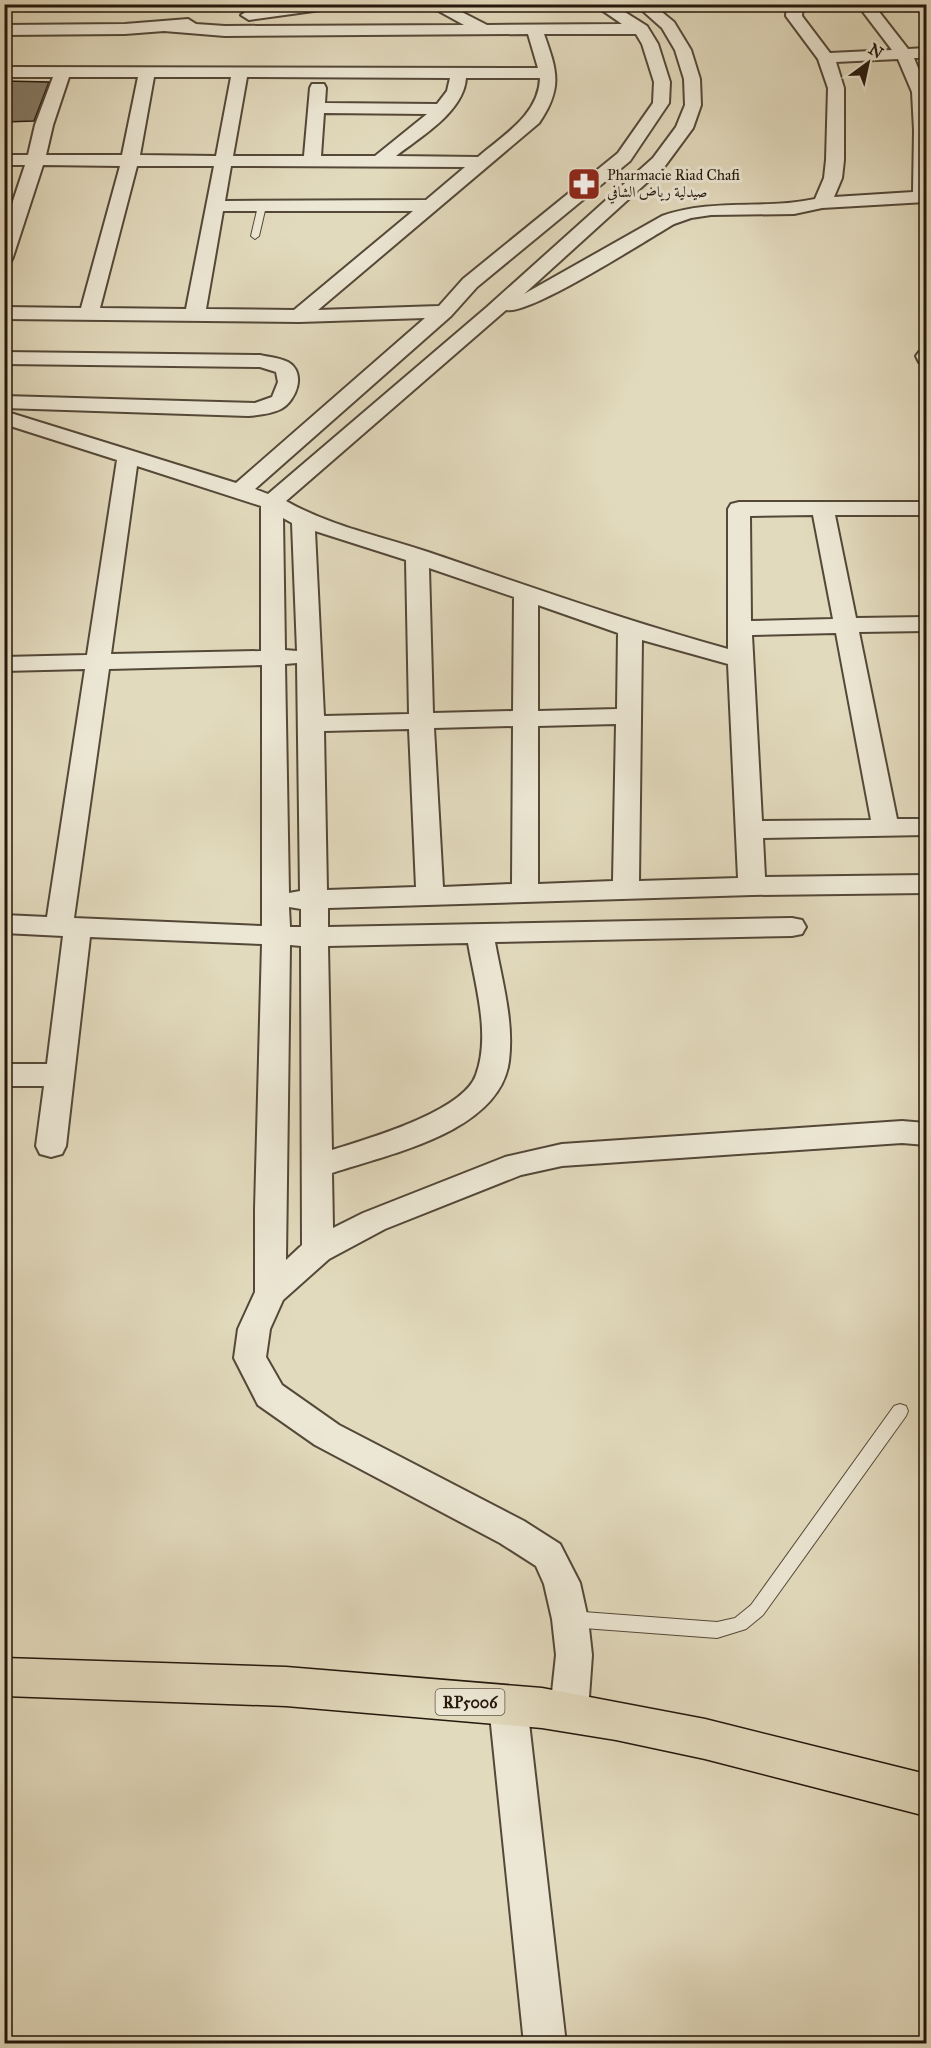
<svg xmlns="http://www.w3.org/2000/svg" width="931" height="2048" viewBox="0 0 931 2048" font-family="'IM FELL Great Primer',Amiri,serif">
<style>
.building{fill:#877c68;stroke:#24170c;stroke-width:1.5}
.lines{fill:none;stroke-linecap:round;stroke-linejoin:round}
.service-casing{stroke:#544838;stroke-width:2}
.minor-casing{stroke:#544838;stroke-width:4}
.primary-casing{stroke:#24170c;stroke-width:3}
.service{fill:#ece7d4;fill-rule:evenodd}
.minor{fill:#ece7d4;fill-rule:evenodd}
.primary{fill:#e2dabd;fill-rule:evenodd}
.labels{text-anchor:middle;dominant-baseline:central;stroke-width:6;stroke-linejoin:round;paint-order:stroke}
.far-poi-label{font-size:15px;fill:#24170c;stroke:#ece7d4;text-anchor:start}
.shield{fill:#ece7d4;stroke:#605548;stroke-width:1.5}
.shield-label{font-size:16px;font-weight:bold;fill:#24170c}
</style>
<rect width="100%" height="100%" fill="#e2dabd"/>
<filter id="stains"><feTurbulence type="fractalNoise" baseFrequency=".00333" numOctaves="4"/><feColorMatrix values="0 0 0 0 .2 0 0 0 0 .09 0 0 0 0 .02 0 0 0 .5 -.17"/></filter>
<radialGradient id="worn" r=".72"><stop offset=".6" stop-color="#630" stop-opacity="0"/><stop offset="1" stop-color="#630" stop-opacity=".3"/></radialGradient>
<path class="building" d="M4 81 49 82 34 121 4 122Z"/>
<g class="lines">
<g class="service-casing">
<path id="service" d="M262 203 266 206 259 236 255 239 251 236 258 206Z
M900 1404 906 1406 908 1411 906 1416 763 1615 746 1629 717 1638 570 1627 564 1624 561 1619 564 1614 570 1611 717 1622 735 1618 751 1605 894 1406Z"/>
</g>
<g class="minor-casing">
<path id="minor" d="M291 4H335L328 9 249 20 241 15 249 10Z
M426 4H446L487 25 622 24 593 4H612L647 26 658 44 670 82 669 103 630 161 477 287 451 316 255 489 268 494 487 307 653 158 676 127 685 105 684 79 675 50 662 28 635 4H652L674 22 691 50 700 79 701 105 693 128 665 166 524 294 662 216C713 198 763 210 815 199L824 178 826 160 828 88 818 59 786 16 787 4H803L802 16 830 53 892 50 857 4H873L908 49 926 48V58H914L926 88V202L822 208 794 214 711 215 691 218 674 224C648 239 529 316 506 310L286 501C330 526 380 536 428 552 528 586 626 621 728 649V509L731 504 739 502H926V515H835L856 618 926 617V631L859 632 897 819H926V835L763 838 765 877 926 875V893L752 895 328 908V927L792 918 802 920 806 927 802 934 792 936 495 942C502 981 514 1021 509 1061 500 1132 389 1154 332 1173L333 1228 363 1213 505 1157 562 1144 902 1121 926 1123V1145L902 1143 562 1166 521 1175 385 1229 329 1259 283 1300 270 1329 266 1357 282 1385 339 1425 524 1521 560 1544 580 1583 588 1619 592 1655 588 1711 582 1723 569 1728 556 1723 550 1711 556 1655 552 1619 544 1584 536 1566 500 1543 315 1445 258 1405 234 1358 238 1329 255 1292V1209L262 944 90 937 66 1146 62 1154 51 1157 40 1154 36 1146 44 1086H4V1064H47L63 936 4 933V915L47 917 85 669 4 671V657L87 655 117 460 4 424V411L236 483 425 318 299 322 4 319V307L81 308 120 166 43 165 13 257 11 261 4 263V228L25 165H4V155H28L35 125 53 77H4V67L538 68 528 34 225 36 164 31 125 34 4 35V25L125 24 188 19 196 24 225 26 464 25ZM544 34H636L642 44 654 82 653 103 618 153 463 279 439 306 318 310 539 123C563 88 557 71 544 34ZM898 59 912 92 914 130 913 192 834 197 842 178 844 160V88L836 62ZM69 77H138L122 155H46L53 125ZM154 77H231L216 156 140 155ZM247 77 450 78 447 91 437 104 325 103 326 88 324 84H312L310 88 304 156H233ZM466 78H540C539 115 503 135 478 157L396 156C420 137 464 112 466 78ZM324 113 427 114 375 156H321ZM137 166H214L186 309 100 308ZM231 166 465 167 426 200 225 201ZM223 211H413L294 310 206 309ZM137 466 261 506V651L111 654ZM813 515 833 619 751 621 750 516ZM283 518 292 523 297 651 285 650ZM315 531 406 560 409 714 324 716ZM429 568 514 597 513 711 433 713ZM538 605 618 633 617 709 538 711ZM836 633 871 820 762 821 752 635ZM642 640 728 664 738 878 639 881ZM297 663 300 891 289 893 285 664ZM262 665V926L74 918 109 669ZM616 724 613 881 538 884V726ZM513 726 512 884 443 887 434 728ZM409 729 416 887 327 890 324 731ZM289 907 301 909V927H290ZM468 943C475 984 491 1035 476 1075 463 1112 367 1139 332 1150L328 946ZM290 945 301 946 302 1245 286 1260Z
M926 350V364L919 362 916 356 919 352Z
M4 352 260 355C269 357 280 358 288 362 307 373 296 401 281 409 271 414 259 415 248 416L4 408V396L255 403 272 397 278 382 276 372 260 367 4 364Z
M508 1688 521 1693 527 1705 566 2044H524L489 1705 495 1693Z"/>
</g>
<g class="primary-casing">
<path id="primary" d="M4 1658 286 1667 542 1688 705 1719 926 1774V1816L705 1759 616 1740 542 1728 286 1706 4 1696Z"/>
</g>
<use href="#service" class="service"/>
<use href="#minor" class="minor"/>
<use href="#primary" class="primary"/>
</g>
<defs>
<g id="pharmacy-square" transform="scale(1.725)"><rect x="-9" y="-9" width="18" height="18" rx="4" fill="#8f2418" stroke="#ece7d4"/><path d="M-2-6h4v4h4v4h-4v4h-4v-4h-4v-4h4Z" fill="#fff"/></g>
</defs>
<g fill-rule="evenodd">
<use href="#pharmacy-square" x="584" y="184"/>
</g>
<g class="labels">
<g class="far-poi-label">
<text x="607" y="175">Pharmacie Riad Chafi<tspan x="607" dy="17">صيدلية رياض الشافي</tspan></text>
</g>
<rect class="shield" x="435.5" y="1689" width="69" height="26" rx="4.5"/>
<g class="shield-label">
<text x="470" y="1702">RP5006</text>
</g>
</g>
<rect width="931" height="2048" fill="none" stroke="#e2dabd" stroke-width="24"/>
<rect x="6" y="6" width="919" height="2036" fill="none" stroke="#24170c" stroke-width="3"/>
<rect x="12" y="12" width="907" height="2024" fill="none" stroke="#24170c" stroke-width="1.5"/>
<g transform="translate(868 63) rotate(33)" stroke="#ece7d4" stroke-width="4.5" paint-order="stroke">
<path d="M0-4.5L10 22L0 15L-10 22Z" fill="#24170c"/>
<text y="-9" font-size="16" font-weight="bold" text-anchor="middle" fill="#24170c">N</text>
</g>
<rect width="100%" height="100%" filter="url(#stains)"/>
<rect width="100%" height="100%" fill="url(#worn)"/>
</svg>
